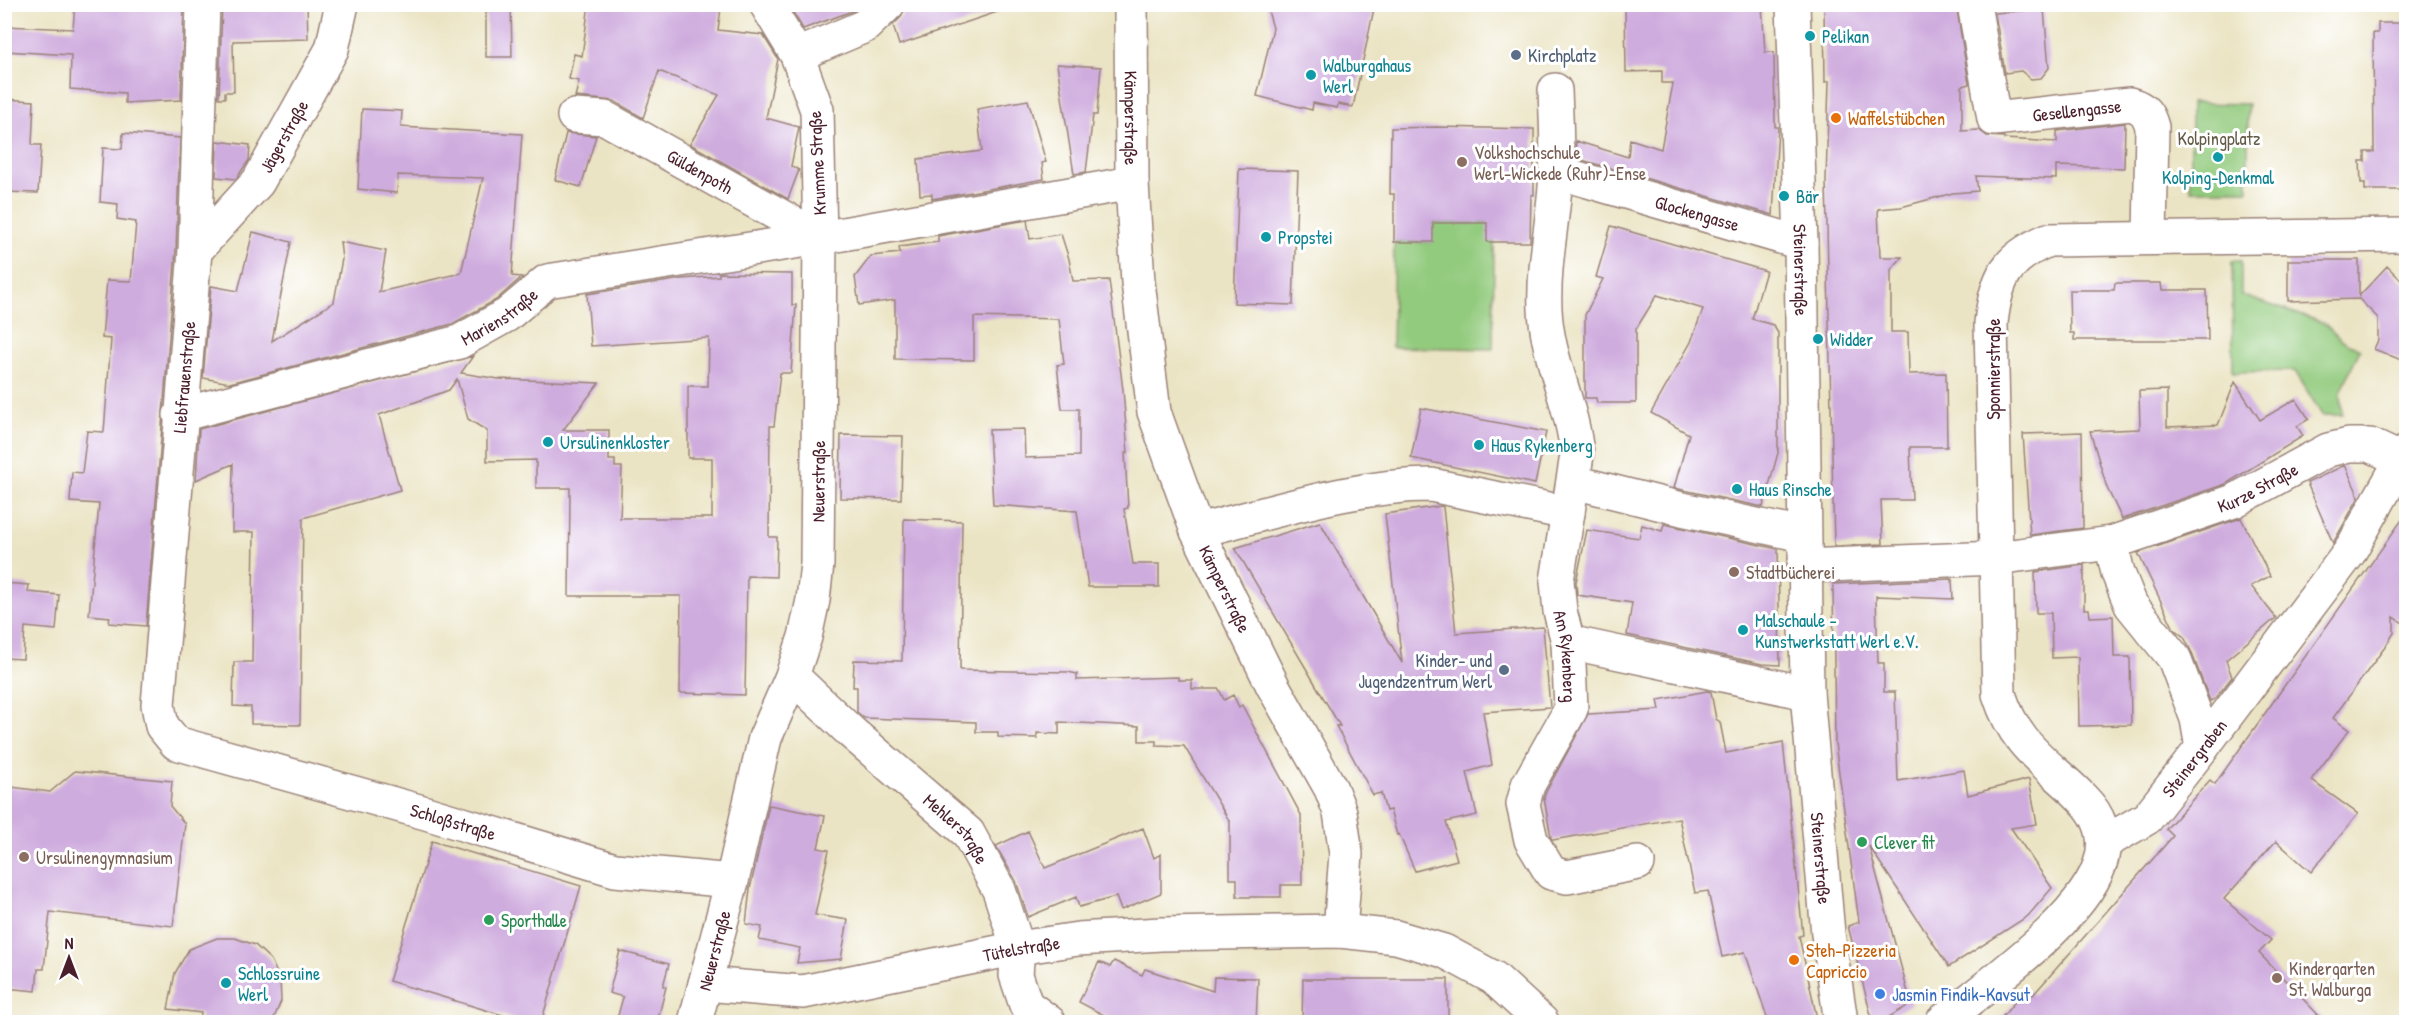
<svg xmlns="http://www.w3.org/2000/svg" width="2411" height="1027" viewBox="0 0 2411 1027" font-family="'Patrick Hand',sans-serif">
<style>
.green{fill:#93cb7e;stroke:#6e7554;stroke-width:1.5}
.building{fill:#cfacde}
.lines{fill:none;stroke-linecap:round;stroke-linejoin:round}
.street-casing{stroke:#9a8278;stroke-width:36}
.street{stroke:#fff;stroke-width:33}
.culture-dot{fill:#0f9aa8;stroke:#fff;stroke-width:2}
.service-dot{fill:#5c6f8a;stroke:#fff;stroke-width:2}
.food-dot{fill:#e8710a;stroke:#fff;stroke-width:2}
.education-dot{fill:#8d6e63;stroke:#fff;stroke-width:2}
.leisure-dot{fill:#2e9e5b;stroke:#fff;stroke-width:2}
.shop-dot{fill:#3f7fe0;stroke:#fff;stroke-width:2}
.labels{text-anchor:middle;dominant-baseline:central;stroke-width:6;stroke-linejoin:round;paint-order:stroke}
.culture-label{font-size:18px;fill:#0d838f;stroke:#fff;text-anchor:start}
.service-label{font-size:18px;fill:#4e5e75;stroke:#fff;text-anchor:start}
.street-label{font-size:18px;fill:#4a1f2b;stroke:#fff}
.food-label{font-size:18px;fill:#c56008;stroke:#fff;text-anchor:start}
.park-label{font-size:18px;fill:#645b48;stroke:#fff}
.education-label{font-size:18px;fill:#785e54;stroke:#fff;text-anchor:start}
.leisure-label{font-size:18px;fill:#27864d;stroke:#fff;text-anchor:start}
.shop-label{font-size:18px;fill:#366cbe;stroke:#fff;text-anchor:start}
</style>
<rect width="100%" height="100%" fill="#fff"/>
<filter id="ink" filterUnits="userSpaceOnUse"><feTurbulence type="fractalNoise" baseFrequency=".0167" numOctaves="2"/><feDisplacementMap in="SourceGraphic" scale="12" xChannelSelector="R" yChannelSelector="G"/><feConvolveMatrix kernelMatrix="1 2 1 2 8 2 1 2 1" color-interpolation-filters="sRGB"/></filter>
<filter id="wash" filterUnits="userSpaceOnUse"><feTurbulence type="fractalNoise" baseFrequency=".008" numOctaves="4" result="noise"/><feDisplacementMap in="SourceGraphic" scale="24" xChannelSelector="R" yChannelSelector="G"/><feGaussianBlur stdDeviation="1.35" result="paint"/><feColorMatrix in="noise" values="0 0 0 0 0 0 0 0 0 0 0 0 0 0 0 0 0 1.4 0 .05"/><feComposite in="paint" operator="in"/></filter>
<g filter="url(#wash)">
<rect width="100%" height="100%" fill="#ebe4c4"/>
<path class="green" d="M2191 103 2248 104V190H2191Z
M1433 223H1487L1494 242 1493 349 1392 347 1394 242H1432Z
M2232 261H2241V295L2324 323 2340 339 2360 349 2341 392 2342 415H2322L2295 371 2233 372Z"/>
<g id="blocks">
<path class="building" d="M75 4H184L181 100 125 103V93L70 89 71 55 4 51V26L73 29Z
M222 4H307L308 39 233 41 234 92H225V98H219Z
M486 4H511L512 57H486Z
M589 4H694L721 8 718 30 763 35 778 59 766 118 799 127 791 166 799 170 788 199 690 144 719 95 659 71 643 118 614 101 575 97 579 81 569 79 574 54 582 56Z
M788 4H860L855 10 803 29Z
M906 4H1005L1006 9 899 45 893 25 901 17Z
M1266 4H1375L1353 107 1338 104 1337 108 1313 103 1312 110 1257 96 1273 28Z
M1625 4H1762L1765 52H1774L1775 127H1778L1773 215 1575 158 1576 141 1628 157 1630 139 1661 149 1673 83H1662V71L1626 72Z
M1956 4 1969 84 1962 86V131L1979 130 1987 136 2004 137V139L2057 142V131L2125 123 2124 168 2056 166V179L1976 176 1978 191 1953 193 1901 207 1878 209 1880 257H1902L1891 270V332H1908L1909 374 1946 373 1947 447H1910L1912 500H1881L1883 544 1834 546 1826 180 1829 81 1825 82 1824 5Z
M2044 9 2049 68 2041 78 2031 79 2021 71 2005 73 1995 13Z
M2378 23H2406V190H2365V183H2361L2360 161H2365V152H2374L2373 33H2378Z
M1057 64 1101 67 1097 115H1093L1086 172 1074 174Z
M4 99 34 101 32 145H41L38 193 4 192Z
M1028 100 1046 162 1042 163 1044 179 932 199V194L920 195 918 159 982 151 977 109Z
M362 109 402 111 401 127 522 134 512 276 522 277 496 300 452 324 230 383 203 378 211 286 238 291 253 232 291 242 272 341 334 302 342 259 340 242 386 251 379 292 461 273 483 178 398 175 397 193 358 189Z
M1437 127 1534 129V195H1531L1530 242H1487V223H1433V242H1394V194H1390L1391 128Z
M123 133 180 138 176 250 146 626 109 623 110 617 89 615 99 504 70 502 72 472 82 473 87 431 104 432 111 339 102 338 107 280 131 281 136 222 117 219 118 204 100 202 103 148 122 149Z
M566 133 596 136 581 187 555 180Z
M217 141 250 145 249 160 236 179 216 177Z
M1239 169 1298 171 1293 305 1234 303Z
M1027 220 1030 239 1061 234 1069 259 1073 281 1109 280 1123 390 1128 453H1125L1128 508 1124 509 1133 564H1159V587H1088L1077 511 993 505 989 430 1024 429 1025 458 1079 456V409H1062L1057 365 1064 364 1059 319 974 317V360L895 359V300L859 305 855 277 871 256 900 253 899 247 938 242V236Z
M1611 226 1766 271 1752 319 1773 325 1778 333V453L1763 507 1674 488 1689 434 1651 413 1691 342 1703 309 1657 295 1636 329V403H1597L1596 398H1585V315L1603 279 1596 277Z
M2288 260H2359V296L2387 266 2406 285V362L2374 349 2378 340V318L2359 299 2288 301Z
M719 273 792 274V305H796L791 373H780L774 426H770L769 537H777L776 577 747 576 745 695 680 693 681 596H569L570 488H536V460L487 461V431L468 419 457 379 449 390 379 415 400 490 303 518 300 725 251 724V707L233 706 234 662H252L254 532H232L233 464 196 480 199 429 473 356 461 373 499 379 599 383 563 430H609V460H615V467H622L620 518H712V458H688V386H708L709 338 591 346 587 294 682 279 719 276Z
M2115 283H2161L2162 290H2207L2208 340H2074V333H2070L2069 290H2114Z
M2235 382 2260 420 2296 399 2309 419 2297 426 2303 436 2226 484 2122 519 2107 488 2090 431 2140 429 2139 391 2167 390V427L2218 425Z
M1421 408 1546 432 1535 484 1411 458Z
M2082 432 2083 528 2030 535 2023 434Z
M841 435 903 436 901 499 840 498Z
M2345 465 2359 497 2333 543 2307 483Z
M1441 506 1443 507 1456 633 1543 627 1550 707 1483 712 1492 765 1467 772 1477 815 1446 822 1457 860 1415 871 1399 834 1397 835 1390 810 1386 811 1381 793 1373 795 1336 726H1340L1235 548 1320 522 1402 663 1385 514Z
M2406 514V625L2394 617V633L2385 647 2333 718 2349 730 2311 780 2358 814 2311 872 2276 841 2224 899 2271 940 2259 953 2326 1023H1997L2026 989 2033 995 2173 836 2166 829 2210 780 2215 784Z
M2241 518 2270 576 2251 586 2276 618 2226 660 2232 677 2215 699 2210 701 2191 651 2184 637 2174 629 2138 553Z
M904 519 962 521 960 670 1068 672 1077 674V680L1178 677V680H1192V689H1219L1224 700 1233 695 1239 707 1242 705 1301 815 1302 885H1281V897H1237V879H1230V822L1184 746 1156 745V741H1139V726L1059 722V734L1037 733V738L998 737V732H976V722L864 718 857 712V687H853L854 660 902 661Z
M1664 524 1778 549 1780 665 1762 664 1627 635 1632 603 1577 595 1576 582 1587 530 1639 538 1642 525 1662 531Z
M2084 565V609H2089L2090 617 2113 616 2114 657H2130L2131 725 2079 726 2078 657 2052 658 2051 613H2036L2035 572Z
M1952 579 1953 599 1876 596 1878 663H1884V692H1895L1898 781 1964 770 1968 795 2029 779 2037 824 2011 828 2052 888 2028 916 1949 967 1869 846 1911 1004 1879 1023H1873L1848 926 1859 922 1835 743 1833 584Z
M4 583 29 585 28 592 59 595 56 630 25 627 23 659 4 658Z
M1707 691 1711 692 1716 719 1720 722 1726 753 1783 742 1803 935 1799 936 1818 1023H1769L1745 952 1722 957 1708 891 1695 893 1679 818 1553 840 1551 838 1544 798 1546 792 1588 714 1660 710 1658 700Z
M75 771 172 781 170 806 185 824 173 926 50 912 44 969H38L36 991 4 988V786L50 792Z
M769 805 825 816 818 848 829 850 815 915 848 920 841 959 797 963 800 948 759 940 762 927 746 924 750 889Z
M1143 828 1154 858 1161 854V893L1121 910 1116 897 1079 907 1076 897 1028 917 1016 881 996 846 1028 831 1045 868Z
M432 841 581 886 541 1023H529L389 981Z
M217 938H235L255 945 271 960 280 980 281 1001 272 1023H200L201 1013 168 1009 175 973 189 949Z
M620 951 669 964 663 986 666 987 657 1023H616L623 997 609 993Z
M1114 961 1142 975 1145 969 1213 991 1214 977 1258 978 1256 1023H1119L1079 1002 1099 962 1110 967Z
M1303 979H1448V1023H1302Z"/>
</g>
</g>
<g filter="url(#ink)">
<use href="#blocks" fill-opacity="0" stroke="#9a8278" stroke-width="1.5"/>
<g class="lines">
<g class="street-casing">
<g id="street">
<path id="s1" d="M203 4 195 251 158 705 162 726 176 743 426 813 615 870 732 881"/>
<path id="s2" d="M1131 4 1132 183 1138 282 1154 412 1197 531 1273 686 1331 789 1340 812 1346 854 1340 931"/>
<path id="s3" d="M1793 4 1801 243 1807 693 1828 934 1841 1022"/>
<path id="s4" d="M1974 4 1994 119 2130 104C2144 108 2148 113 2152 127L2150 238"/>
<path d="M797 55 865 26 888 4"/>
<path id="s5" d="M1555 90C1556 118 1558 145 1556 172 1554 218 1543 263 1545 309 1547 360 1573 405 1577 455L1557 581 1560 611 1568 642 1571 709 1528 785 1523 804 1531 840 1551 873 1567 877 1638 863"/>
<path id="s6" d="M574 116 605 118 820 238"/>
<path id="s7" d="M1557 172 1801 243"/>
<path id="s8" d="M195 251 258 182 332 49 342 4"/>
<path id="s9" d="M180 415 459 342 507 315 547 281 820 238 1132 183"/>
<path d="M1574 482 1682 509 1803 535"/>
<path d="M1197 531C1273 513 1352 485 1431 485L1568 513"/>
<path d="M2111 543 2118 573 2131 605 2174 658 2197 719 2202 748"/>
<path id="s10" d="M1804 566 1996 558 2111 543 2234 501 2328 450 2349 445H2370L2402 460"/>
<path d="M1568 642 1807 693"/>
<path id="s11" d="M792 676 851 732 968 833 999 890 1018 948 1016 975 1026 1005 1049 1022"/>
<path id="s12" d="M2104 843 2147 818 2202 748 2349 553 2406 452"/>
<path id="s13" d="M705 984 803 992 1018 948 1078 939 1161 934 1340 931 1396 937 1444 951 1494 978 1542 1022"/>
<path id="s14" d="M695 1022 732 881 765 738 792 676 805 637 813 600 817 564 820 238 817 110 797 55 766 4"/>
<path d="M1942 1022C1987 985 2089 915 2102 857 2107 835 2099 815 2083 799 2046 761 2016 748 1999 694L1991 323C1996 278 2006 258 2048 240L2406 235"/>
</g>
</g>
<use href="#street" class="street"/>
</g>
</g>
<g class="culture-dot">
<circle cx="1810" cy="36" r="6"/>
<circle cx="1311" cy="75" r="6"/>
<circle cx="2218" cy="157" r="6"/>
<circle cx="1784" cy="196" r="6"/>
<circle cx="1266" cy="237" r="6"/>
<circle cx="1818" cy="339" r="6"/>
<circle cx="548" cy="442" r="6"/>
<circle cx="1479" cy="445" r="6"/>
<circle cx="1737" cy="489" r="6"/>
<circle cx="1743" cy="630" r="6"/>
<circle cx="226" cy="983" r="6"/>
</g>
<g class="service-dot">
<circle cx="1516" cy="55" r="6"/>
<circle cx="1504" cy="670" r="6"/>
</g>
<g class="food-dot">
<circle cx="1836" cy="118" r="6"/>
<circle cx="1794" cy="960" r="6"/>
</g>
<g class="education-dot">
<circle cx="1462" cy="162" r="6"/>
<circle cx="1734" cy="572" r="6"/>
<circle cx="24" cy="857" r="6"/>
<circle cx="2277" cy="978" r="6"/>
</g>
<g class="leisure-dot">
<circle cx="1862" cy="842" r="6"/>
<circle cx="489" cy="920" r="6"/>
</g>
<circle class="shop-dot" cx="1880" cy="994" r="6"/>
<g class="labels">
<g class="culture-label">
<text x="1822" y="36">Pelikan</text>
<text x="1323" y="65">Walburgahaus<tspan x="1323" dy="21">Werl</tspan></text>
<text x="2218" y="177" text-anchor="middle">Kolping-Denkmal</text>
<text x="1796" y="196">Bär</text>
<text x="1278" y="237">Propstei</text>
<text x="1830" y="339">Widder</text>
<text x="560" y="442">Ursulinenkloster</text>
<text x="1491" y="445">Haus Rykenberg</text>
<text x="1749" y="489">Haus Rinsche</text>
<text x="1755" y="620">Malschaule -<tspan x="1755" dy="21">Kunstwerkstatt Werl e.V.</tspan></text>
<text x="238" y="973">Schlossruine<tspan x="238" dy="21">Werl</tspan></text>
</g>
<g class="service-label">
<text x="1528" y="55">Kirchplatz</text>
<text x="1492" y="660" text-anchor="end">Kinder- und<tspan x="1492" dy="21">Jugendzentrum Werl</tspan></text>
</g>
<g class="street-label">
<text stroke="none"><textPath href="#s4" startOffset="200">Gesellengasse</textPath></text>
<text stroke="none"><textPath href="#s2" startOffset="114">Kämperstraße</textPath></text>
<text stroke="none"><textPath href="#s8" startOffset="146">Jägerstraße</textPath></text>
<text transform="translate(817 163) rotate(-93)">Krumme Straße</text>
<text stroke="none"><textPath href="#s6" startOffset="140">Güldenpoth</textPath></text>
<text stroke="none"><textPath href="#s7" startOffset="146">Glockengasse</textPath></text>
<text stroke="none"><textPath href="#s3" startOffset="266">Steinerstraße</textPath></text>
<text stroke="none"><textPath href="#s9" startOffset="336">Marienstraße</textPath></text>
<text transform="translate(1993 369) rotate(-90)">Sponnierstraße</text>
<text transform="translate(184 377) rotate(-85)">Liebfrauenstraße</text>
<text stroke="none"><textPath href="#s14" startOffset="558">Neuerstraße</textPath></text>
<text stroke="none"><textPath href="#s10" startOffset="465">Kurze Straße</textPath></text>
<text stroke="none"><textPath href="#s2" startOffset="600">Kämperstraße</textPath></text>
<text stroke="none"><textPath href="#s5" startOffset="573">Am Rykenberg</textPath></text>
<text stroke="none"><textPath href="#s12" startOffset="126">Steinergraben</textPath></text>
<text stroke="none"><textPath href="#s1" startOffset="1034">Schloßstraße</textPath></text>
<text stroke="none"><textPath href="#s11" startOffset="225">Mehlerstraße</textPath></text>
<text stroke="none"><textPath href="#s3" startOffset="855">Steinerstraße</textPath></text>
<text stroke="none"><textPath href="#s13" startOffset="321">Tütelstraße</textPath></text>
<text stroke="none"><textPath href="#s14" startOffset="74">Neuerstraße</textPath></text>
</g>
<g class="food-label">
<text x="1848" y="118">Waffelstübchen</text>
<text x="1806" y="950">Steh-Pizzeria<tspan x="1806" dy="21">Capriccio</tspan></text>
</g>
<g class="park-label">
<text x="2219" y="138">Kolpingplatz</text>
</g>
<g class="education-label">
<text x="1474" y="152">Volkshochschule<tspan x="1474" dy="21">Werl-Wickede (Ruhr)-Ense</tspan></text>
<text x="1746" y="572">Stadtbücherei</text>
<text x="36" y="857">Ursulinengymnasium</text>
<text x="2289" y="968">Kindergarten<tspan x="2289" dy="21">St. Walburga</tspan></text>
</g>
<g class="leisure-label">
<text x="1874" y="842">Clever fit</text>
<text x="501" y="920">Sporthalle</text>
</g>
<g class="shop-label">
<text x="1892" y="994">Jasmin Findik-Kavsut</text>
</g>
</g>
<rect width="2411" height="1027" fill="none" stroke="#fff" stroke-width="24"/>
<g transform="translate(69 958)" stroke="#ffffff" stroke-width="4.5" paint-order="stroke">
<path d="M0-4.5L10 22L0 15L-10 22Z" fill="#4a1f2b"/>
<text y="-9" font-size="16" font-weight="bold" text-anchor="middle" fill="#4a1f2b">N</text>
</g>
</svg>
